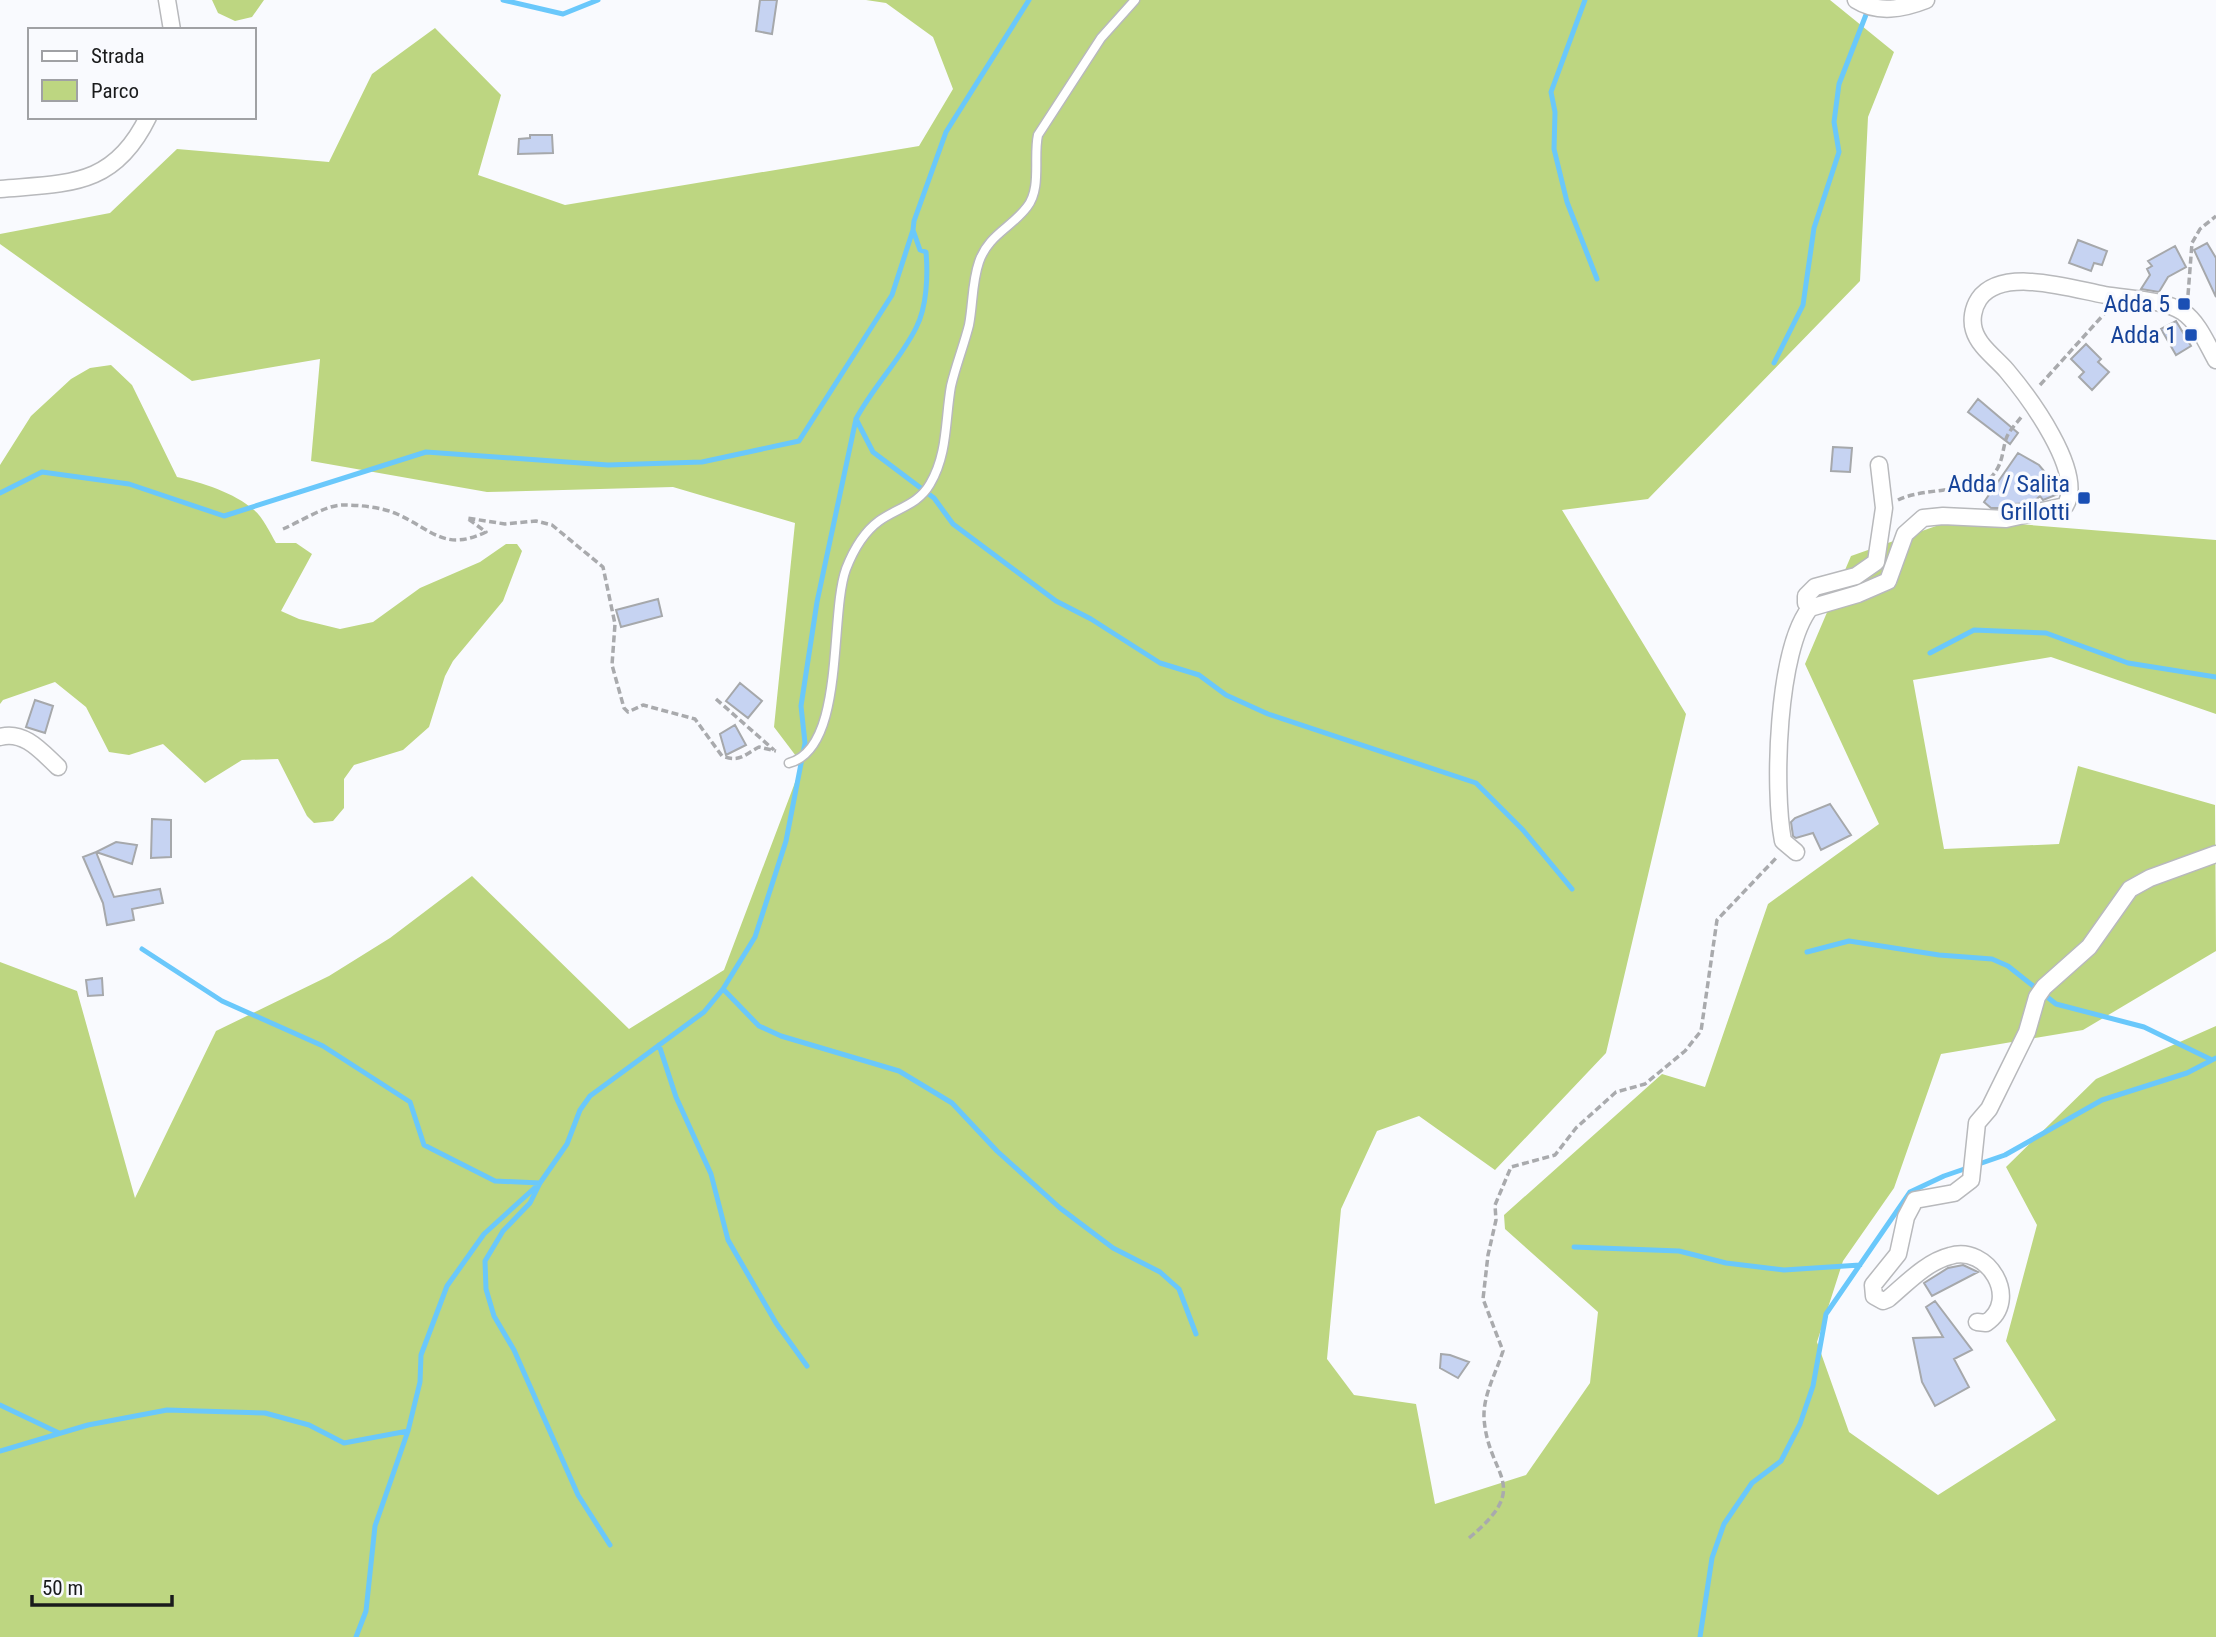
<svg xmlns="http://www.w3.org/2000/svg" width="2216" height="1637" viewBox="0 0 2216 1637" font-family="'Roboto Condensed',sans-serif">
<style>
.green{fill:#bdd681}
.lines{fill:none;stroke-linecap:round;stroke-linejoin:round}
.stream{stroke:#6ac8fb;stroke-width:5}
.building{fill:#c6d3f2;stroke:#a6a8ab;stroke-width:2}
.service-casing{stroke:#b8b9bc;stroke-width:11}
.minor-casing{stroke:#b8b9bc;stroke-width:19}
.path{stroke:#a9aaad;stroke-width:3.5;stroke-dasharray:7 3.5;stroke-linecap:butt}
.service{stroke:#fff;stroke-width:8}
.minor{stroke:#fff;stroke-width:16}
.transit-dot{fill:#1a4fb4;stroke:#f9fafe;stroke-width:2.5}
.labels{text-anchor:middle;dominant-baseline:central;stroke-width:7;stroke-linejoin:round;paint-order:stroke}
.transit-label{font-size:24px;fill:#164399;stroke:#f9fafe;text-anchor:end}
</style>
<rect width="100%" height="100%" fill="#f9fafe"/>
<path class="green" d="M212 0H264L252 17 235 21 218 13Z
M866 0H1830L1894 52 1868 117 1860 281 1648 499 1562 510 1686 714 1606 1053 1495 1170 1419 1116 1377 1131 1341 1209 1327 1359 1354 1395 1416 1404 1435 1504 1526 1475 1590 1383 1598 1312 1505 1229 1504 1215 1662 1074 1705 1087 1768 904 1879 824 1805 664 1851 556 1956 519 2216 540V714L2051 657 1913 680 1944 849 2059 844 2078 766 2215 805 2216 951 2083 1030 1941 1054 1894 1188 1843 1261 1817 1342 1849 1432 1938 1495 2056 1420 2006 1341 2037 1225 2006 1167 2096 1079 2216 1026V1637H0V962L77 991 135 1198 216 1031 329 976 390 938 472 876 629 1029 724 970 802 764 774 727 795 523 673 487 487 492 311 461 320 359 192 381 0 244V234L110 213 177 149 329 162 372 74 435 28 501 95 478 175 565 205 919 146 953 89 933 37 886 3Z
M111 365 132 385 177 477C201 482 235 493 254 510 263 517 270 533 276 543H296L312 554 281 611 299 619 340 629 373 622 420 588 480 562 506 544H517L522 551 503 601 453 661 445 676 429 727 403 750 354 765 344 779V808L333 821 314 823 307 816 278 759 242 760 205 783 163 744 129 755 109 752 86 707 55 682 3 700 0 704V465L31 416 71 379 90 368Z"/>
<g class="lines">
<path class="stream" d="M503 0 563 14 598 0
M1585 0 1551 92 1555 112 1554 149 1567 202 1597 279
M1774 363 1803 305 1814 228 1839 152 1834 122 1839 84 1869 7
M856 419 873 452 934 498 953 524 1056 601 1091 619 1160 663 1199 675 1226 695 1268 714 1476 783 1523 830 1572 889
M0 493 42 472 129 484 224 516 426 452 608 465 702 462 799 441 892 295 913 230
M1930 653 1974 630 2046 633 2128 663 2216 677
M142 949 222 1001 323 1046 410 1102 424 1145 495 1181 540 1183 530 1203 503 1231 485 1261 486 1289 494 1316 514 1350 578 1495 610 1545
M1807 952 1849 941 1939 955 1992 959 2008 966 2056 1004 2144 1027 2212 1060
M723 989 759 1026 781 1036 899 1071 952 1103 997 1151 1060 1208 1113 1248 1160 1272 1179 1289 1196 1334
M659 1045 676 1097 711 1174 728 1240 776 1323 807 1366
M1574 1247 1679 1251 1726 1263 1784 1270 1860 1265
M0 1405 59 1433
M0 1451 88 1425 167 1410 265 1413 309 1425 344 1443 408 1431
M356 1637 366 1611 375 1526 408 1431 420 1382 421 1355 447 1286 484 1234 540 1183 567 1144 580 1110 590 1096 704 1012 723 989 755 937 786 841 805 743 801 706 817 602 856 419C873 387 900 360 916 328 927 307 928 275 926 252L920 250 913 230 914 221 946 132 1029 0
M1700 1637 1712 1558 1724 1524 1752 1483 1781 1461 1800 1424 1813 1386 1826 1314 1910 1192 1944 1176 2005 1155 2102 1100 2187 1073 2216 1058"/>
</g>
<path class="building" d="M760 0H777L772 34 756 31Z
M530 135H552L553 153 518 154 519 139 530 138Z
M2078 240 2107 251 2102 265 2094 263 2091 271 2069 263Z
M2207 243 2216 258V297L2194 250Z
M2175 246 2186 267 2168 277 2159 292 2141 289 2150 275 2147 269 2152 266 2148 261Z
M2176 321 2191 346 2176 355 2161 329Z
M2086 344 2101 359 2098 362 2109 372 2092 390 2079 377 2084 372 2071 359Z
M1978 399 2018 433 2010 444 1968 412Z
M1833 447 1852 448 1850 472 1831 471Z
M2018 453 2039 465 2054 483 2052 485 2058 494 2043 500 2040 496 2032 503 2014 504 2005 508H1991L1984 502Z
M658 599 662 616 621 627 616 610Z
M740 683 762 701 748 718 726 701Z
M35 700 53 706 45 733 26 727Z
M735 725 746 745 726 755 720 734Z
M1830 804 1851 835 1821 850 1813 833 1796 838 1793 836 1791 822 1795 818Z
M152 819 171 820V857L151 858Z
M116 842 137 845 132 864 96 852Z
M96 852 114 897 160 889 163 903 132 909 134 920 107 925 103 903 83 857Z
M102 978 103 995 88 996 86 980Z
M1963 1265 1978 1272 1932 1296 1924 1283 1948 1268Z
M1935 1301 1972 1350 1954 1359 1969 1387 1935 1406 1922 1382 1913 1338 1943 1337 1926 1307Z
M1441 1354 1450 1355 1469 1362 1458 1378 1440 1368Z"/>
<g class="lines">
<g class="service-casing">
<path id="service" d="M789 763C846 748 829 616 846 569 853 551 864 532 879 521 897 508 918 505 930 484 948 454 945 419 951 386 956 365 964 345 969 325 973 304 972 282 979 262 988 235 1011 228 1027 207 1042 188 1033 157 1038 135L1101 38 1135 0"/>
</g>
<g class="minor-casing">
<path id="minor" d="M167 0 172 30
M1856 0C1878 14 1903 9 1926 0
M0 189C69 183 114 187 148 117
M1879 465 1884 508 1876 562 1856 576 1815 587 1806 596V603L1810 608 1858 594 1888 581 1905 534 1923 518 1943 516 2006 519 2065 506C2086 473 2028 396 2007 371 1996 358 1979 347 1974 330 1971 320 1973 308 1979 299 2002 266 2072 289 2105 295 2129 299 2162 299 2183 312 2198 322 2207 344 2216 360
M0 737C24 730 42 752 58 767
M1796 852 1783 841C1773 789 1777 650 1810 608
M1977 1322 1986 1323C2021 1300 1988 1244 1950 1256 1926 1262 1906 1284 1888 1299L1883 1301 1874 1296 1873 1285 1898 1254 1906 1217 1915 1200 1954 1193 1971 1180 1977 1123 1989 1109 2027 1032 2037 997 2044 987 2089 947 2130 889 2150 878 2216 854"/>
</g>
<path class="path" d="M2188 295 2192 243 2200 229 2216 216
M2040 385 2105 313
M1898 500C1923 487 1978 493 1993 475 2003 463 2002 452 2006 439 2009 430 2017 423 2022 416
M283 529C300 522 325 505 343 505 359 505 382 507 397 514 433 530 444 552 486 532L467 518 505 524 536 521 552 525 603 567 615 624 612 665 624 708 628 712 643 705 695 719 722 756C740 763 745 754 759 747L776 751
M716 699 774 750
M1469 1538C1534 1484 1488 1478 1484 1418 1483 1395 1496 1373 1503 1351L1483 1299 1488 1255 1496 1220 1495 1205 1511 1167 1555 1155 1576 1128 1616 1092 1645 1084 1685 1051 1701 1031 1717 920 1778 856"/>
<use href="#service" class="service"/>
<use href="#minor" class="minor"/>
</g>
<g class="transit-dot">
<rect x="2177" y="297" width="14" height="14" rx="3.5"/>
<rect x="2184" y="328" width="14" height="14" rx="3.5"/>
<rect x="2077" y="491" width="14" height="14" rx="3.5"/>
</g>
<g class="labels">
<g class="transit-label">
<text x="2170" y="304">Adda 5</text>
<text x="2177" y="335">Adda 1</text>
<text x="2070" y="484">Adda / Salita<tspan x="2070" dy="28">Grillotti</tspan></text>
</g>
</g>
<rect x="28" y="28" width="228" height="91" fill="#f9fafe" stroke="#a0a1a4" stroke-width="2"/>
<rect x="42" y="51" width="35" height="10" fill="#ffffff" stroke="#a0a1a4" stroke-width="2"/>
<text x="91" y="63" font-size="21" fill="#1a1b1c">Strada</text>
<rect x="42" y="80" width="35" height="21" fill="#bdd681" stroke="#a0a1a4" stroke-width="2"/>
<text x="91" y="98" font-size="21" fill="#1a1b1c">Parco</text>
<path d="M32 1595v10h140v-10" fill="none" stroke="#1a1b1c" stroke-width="3.5"/>
<text x="42" y="1595" font-size="21" fill="#1a1b1c" stroke="#f9fafe" stroke-width="5" paint-order="stroke">50 m</text>
</svg>
